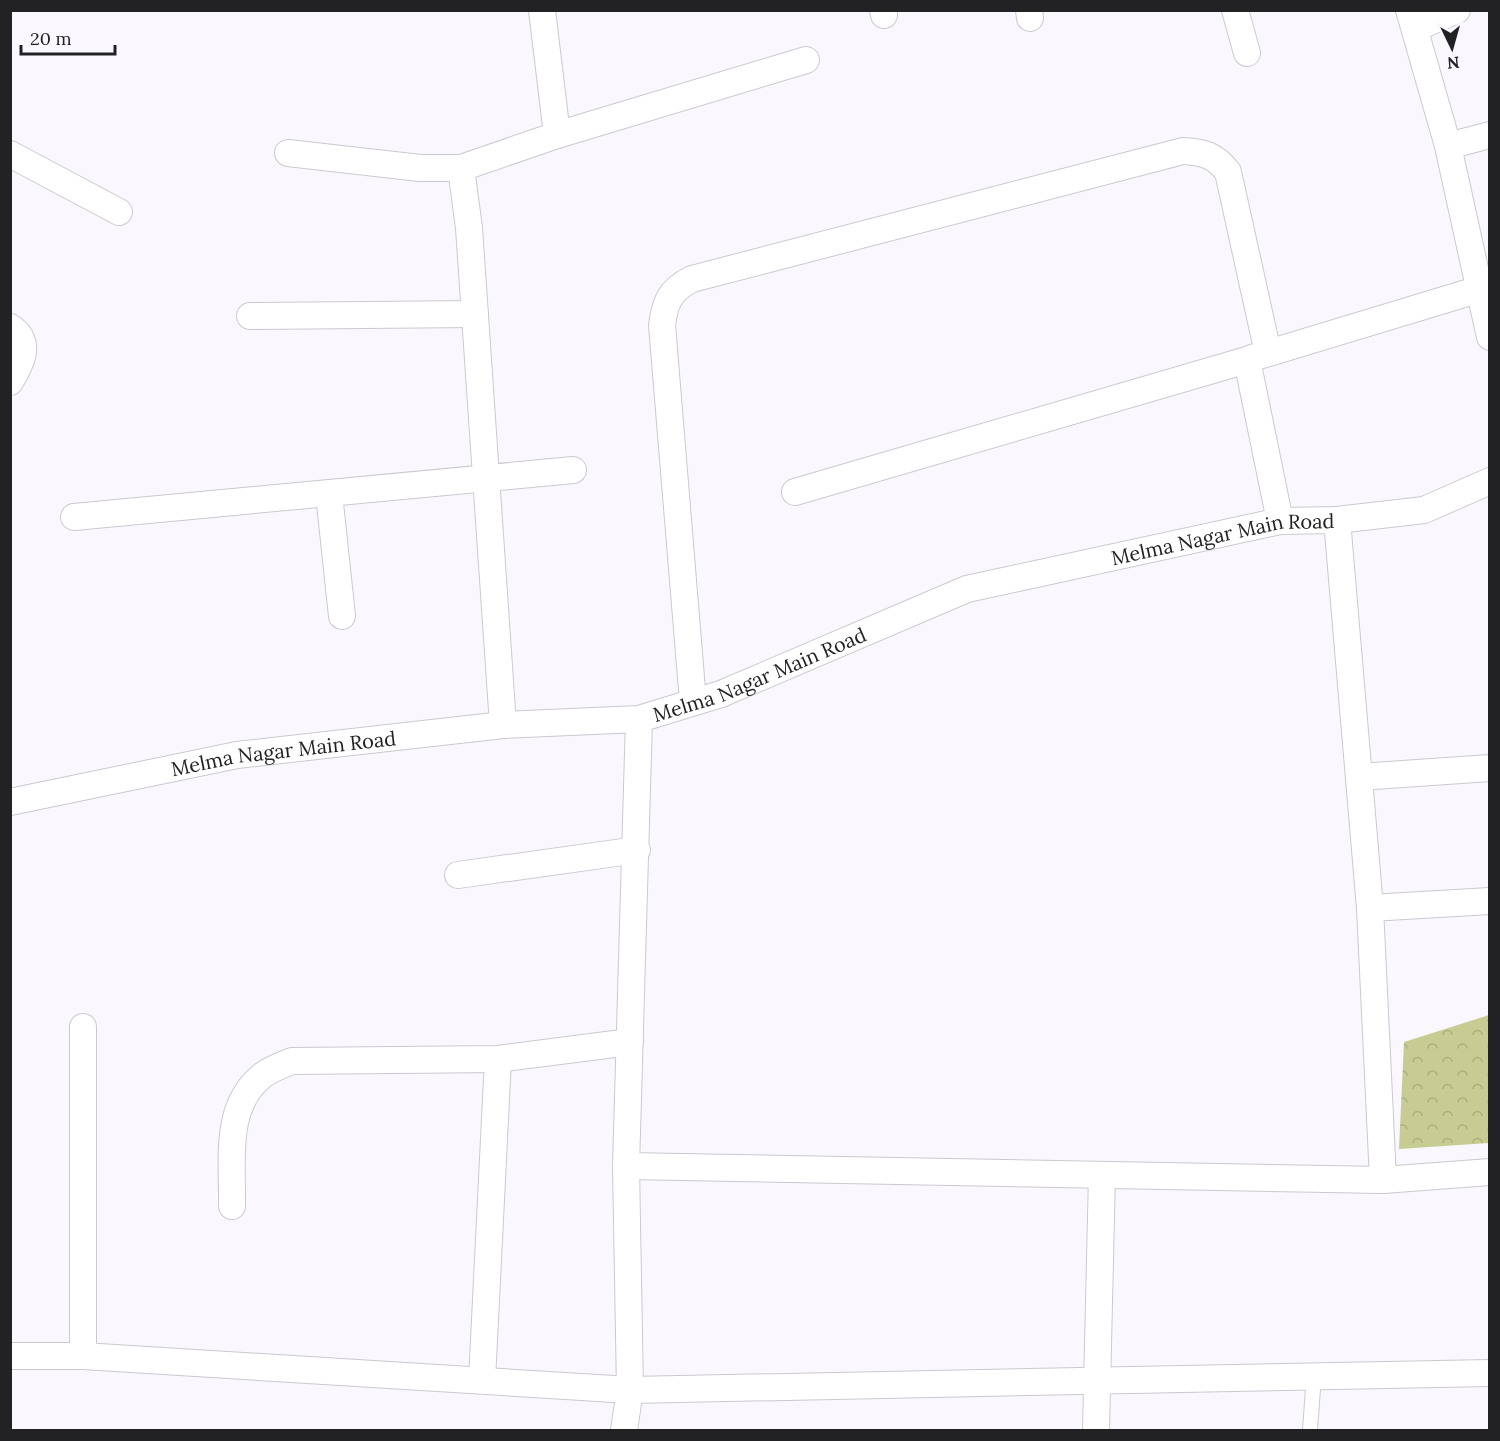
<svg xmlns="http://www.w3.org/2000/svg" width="1500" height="1441" viewBox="0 0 1500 1441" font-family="Lora,serif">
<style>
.park{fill:url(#park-crowns)}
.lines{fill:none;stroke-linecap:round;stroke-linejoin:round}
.service-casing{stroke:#cbc9cf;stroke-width:16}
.minor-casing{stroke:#cbc9cf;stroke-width:28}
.service{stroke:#fff;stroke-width:14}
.minor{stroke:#fff;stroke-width:26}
.labels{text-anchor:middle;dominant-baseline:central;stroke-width:5;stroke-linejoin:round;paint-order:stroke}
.street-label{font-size:20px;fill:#222224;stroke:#faf8fe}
</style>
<defs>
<pattern id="park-crowns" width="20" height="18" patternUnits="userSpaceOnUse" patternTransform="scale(1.5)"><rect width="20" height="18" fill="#c6cc92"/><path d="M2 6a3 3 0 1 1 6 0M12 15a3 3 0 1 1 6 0" fill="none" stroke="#aaaf7e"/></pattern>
</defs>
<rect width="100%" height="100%" fill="#faf8fe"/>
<path class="park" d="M1489 1015V1143L1399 1149 1404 1042Z"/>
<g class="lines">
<g class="service-casing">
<path id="service" d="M1310 1430 1314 1375"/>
</g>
<g class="minor-casing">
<g id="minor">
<path d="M542 10 557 135"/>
<path d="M883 10 884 15"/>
<path d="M1029 10 1030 18"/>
<path d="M1235 10 1247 53"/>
<path d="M1409 10 1448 146 1490 337"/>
<path d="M1416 28 1457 10"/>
<path d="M1448 146 1490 135"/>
<path d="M288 153 420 168H461L557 135 806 60"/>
<path d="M10 154 119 212"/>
<path d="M461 168 469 228 503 725"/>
<path d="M250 316 475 314"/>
<path d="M10 327C33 342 21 364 10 382"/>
<path d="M1252 358 1490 286"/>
<path d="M795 492 1247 360 1280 521"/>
<path d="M329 494 342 616"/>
<path d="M74 517 573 470"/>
<path d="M693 702 662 325C665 302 670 290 692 279L1183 151C1203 152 1215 155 1228 172L1268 353"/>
<path d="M1359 777 1490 768"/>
<path id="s1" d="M10 802 237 755 503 725 639 719 721 694 967 589 1280 521 1337 520 1424 510 1490 481"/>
<path d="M458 875 637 850"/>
<path d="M1370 908 1490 901"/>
<path d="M83 1027V1356"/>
<path d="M626 1166 1383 1180 1370 908 1337 520"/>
<path d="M1383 1180 1490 1172"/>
<path d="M232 1206C233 1162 223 1106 263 1075 271 1069 282 1065 292 1061L498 1059 630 1042"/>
<path d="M10 1356H83L630 1390 1490 1373"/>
<path d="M482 1380 498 1059"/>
<path d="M624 1430 630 1390 626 1166 639 719"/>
<path d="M1096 1430 1102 1175"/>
</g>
</g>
<use href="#service" class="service"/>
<use href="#minor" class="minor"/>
</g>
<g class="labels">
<g class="street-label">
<text stroke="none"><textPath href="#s1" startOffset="1250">Melma Nagar Main Road</textPath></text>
<text stroke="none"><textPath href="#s1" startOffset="764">Melma Nagar Main Road</textPath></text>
<text stroke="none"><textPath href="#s1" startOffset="278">Melma Nagar Main Road</textPath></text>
</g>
</g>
<rect width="1500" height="1441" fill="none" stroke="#222224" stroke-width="24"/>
<g transform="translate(1452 48) rotate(175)" stroke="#faf8fe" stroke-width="4.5" paint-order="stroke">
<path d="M0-4.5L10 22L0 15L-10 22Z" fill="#222224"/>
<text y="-9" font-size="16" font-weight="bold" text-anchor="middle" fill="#222224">N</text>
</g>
<path d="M21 45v9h94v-9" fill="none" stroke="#222224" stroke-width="3"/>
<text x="30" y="45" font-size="18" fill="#222224" stroke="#faf8fe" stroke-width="4.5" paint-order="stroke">20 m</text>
</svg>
